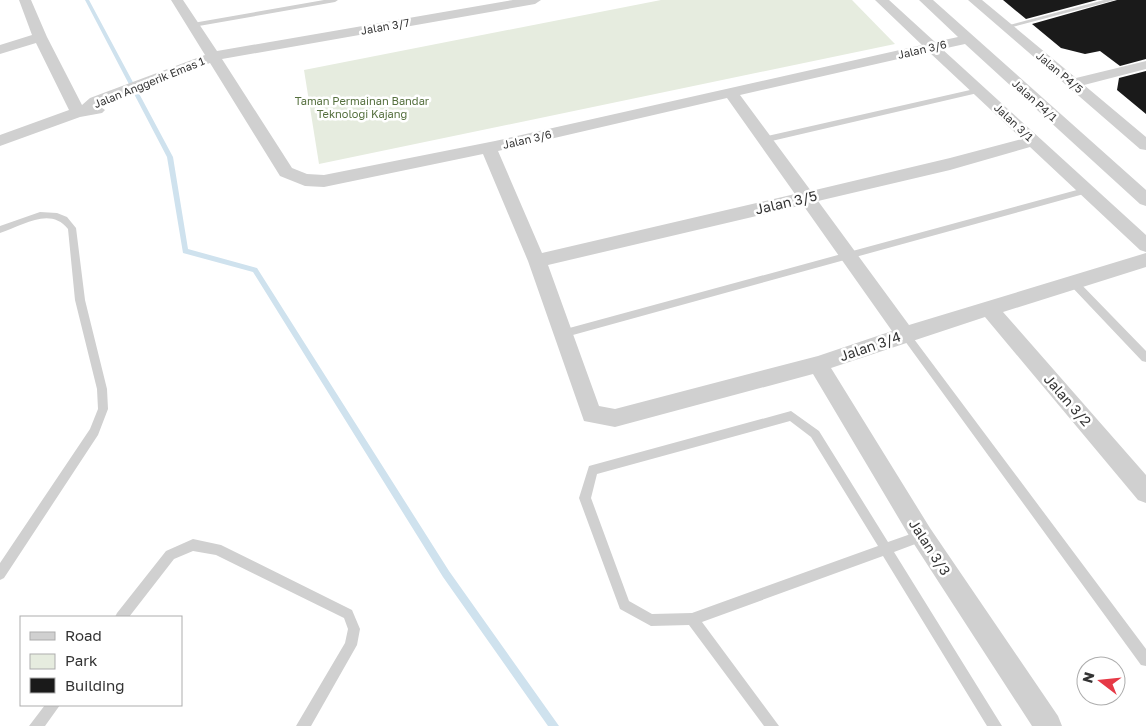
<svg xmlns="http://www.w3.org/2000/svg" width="1146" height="726" viewBox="0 0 1146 726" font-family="'Golos Text',sans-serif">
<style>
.green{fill:#e6ecdf}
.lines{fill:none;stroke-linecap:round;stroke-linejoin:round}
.stream{fill:#cfe2ee;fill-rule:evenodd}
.building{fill:#1a1a1a}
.lane{fill:#d0d0d0;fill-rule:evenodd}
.street{fill:#d0d0d0;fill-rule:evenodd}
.labels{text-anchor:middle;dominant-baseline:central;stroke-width:5;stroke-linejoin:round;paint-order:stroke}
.far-street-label{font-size:11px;fill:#333;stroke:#fff}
.far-park-label{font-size:11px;fill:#56703f;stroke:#fff}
.street-label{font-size:14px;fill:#333;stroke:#fff}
</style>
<rect width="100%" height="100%" fill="#fff"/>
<path class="green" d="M661 0H852L895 44 319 164 304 70Z"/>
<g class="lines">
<path class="stream" d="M85 0H89L173 157 188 249 257 268 449 571 559 726H548L443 577 253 272 183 253 167 157Z"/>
</g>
<path class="building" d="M1003 0H1097L1026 19Z
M1117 0H1146V59L1120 66 1100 51 1085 54 1061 48 1032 24Z
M1146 71V114L1117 90 1119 78Z"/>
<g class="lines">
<path class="lane" d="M324 0H338L335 2 193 27 190 25 193 23Z
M1104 0H1115L1005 29 1002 27Z
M979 88 983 90 982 92 763 143 759 140 763 137Z
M1088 187 1091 188V192L562 338 559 337 557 334 559 331 562 330Z
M40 212 57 213 67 217 76 228 85 300 107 389 108 409 98 435 4 578 0 580V563L90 429 98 409 97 389 75 300 68 229C50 206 22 226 0 233V226Z
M1073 278 1076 279 1146 351V362L1142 361 1070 285 1068 282Z
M905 330 908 331 1146 649V666L1141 665 902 337 900 334 902 331Z
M791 411 819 431 888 542 922 530 926 532 928 536 926 540 894 552 1002 726H987L883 556 702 622 779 726H764L689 625 651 626 620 609 579 498 589 466ZM790 421 811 437 878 546 692 613 652 614 629 601 591 498 597 474Z
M193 539 221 545 352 610 360 629 357 645 311 726H296L345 643 348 629 344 618 216 555 193 551 174 559 129 617H115L117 613 166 551Z
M45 705H60L45 726H29Z"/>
<path class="street" d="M19 0H31L47 37 82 105 90 98 205 55 171 0H183L217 51 513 0H541L535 4 222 59 292 168 307 174 324 175 495 141 922 45 875 0H889L935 42 958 37 919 0H933L1146 190V206L1140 204 965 44 942 49 1146 235V252L1140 250 1030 147 950 170 818 201 909 325 1146 253V267L1003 312 1146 475V503L1138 500 985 317 831 368 930 528 1058 716 1062 726H1032L914 544 813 374 615 427 584 421 528 261 483 154 324 187 305 186 280 176 210 63 100 104 99 106 105 110 102 113 80 117 0 146V135L69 110 36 43 0 54V45L32 35ZM929 52 1022 139 950 158 811 191 740 95ZM727 98 795 194 542 253 498 151ZM803 205 892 331 818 356 615 409 599 406 548 265Z
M968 0H982L1076 78 1146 61V69L1084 85 1146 137V150L1140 149Z"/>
</g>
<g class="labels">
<g class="far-street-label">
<text transform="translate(385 26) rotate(-10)">Jalan 3/7</text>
<text transform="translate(922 49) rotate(-13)">Jalan 3/6</text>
<text transform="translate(1060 72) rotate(40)">Jalan P4/5</text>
<text transform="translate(149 82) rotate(-22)">Jalan Anggerik Emas 1</text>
<text transform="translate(1035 100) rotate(42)">Jalan P4/1</text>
<text transform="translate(1014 122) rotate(43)">Jalan 3/1</text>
<text transform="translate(527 139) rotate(-13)">Jalan 3/6</text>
</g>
<g class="far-park-label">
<text x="362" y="100">Taman Permainan Bandar<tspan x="362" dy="13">Teknologi Kajang</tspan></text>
</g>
<g class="street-label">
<text transform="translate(786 202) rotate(-13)">Jalan 3/5</text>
<text transform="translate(870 346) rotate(-19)">Jalan 3/4</text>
<text transform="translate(1068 400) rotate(49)">Jalan 3/2</text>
<text transform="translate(930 547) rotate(57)">Jalan 3/3</text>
</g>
</g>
<rect x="20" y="616" width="162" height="90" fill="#ffffff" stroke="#adadad"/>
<rect x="30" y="632" width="25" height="8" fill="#d0d0d0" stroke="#adadad"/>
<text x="65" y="641" font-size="15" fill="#333333">Road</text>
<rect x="30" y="654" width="25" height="15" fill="#e6ecdf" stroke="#adadad"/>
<text x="65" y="666" font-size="15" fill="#333333">Park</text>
<rect x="30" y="678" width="25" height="15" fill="#1a1a1a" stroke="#adadad"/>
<text x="65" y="691" font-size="15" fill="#333333">Building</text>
<g transform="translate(1101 681) rotate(286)"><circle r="24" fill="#ffffff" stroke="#adadad"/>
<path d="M0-4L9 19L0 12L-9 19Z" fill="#e63946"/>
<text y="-8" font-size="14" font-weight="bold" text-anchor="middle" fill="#333333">N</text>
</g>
</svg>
